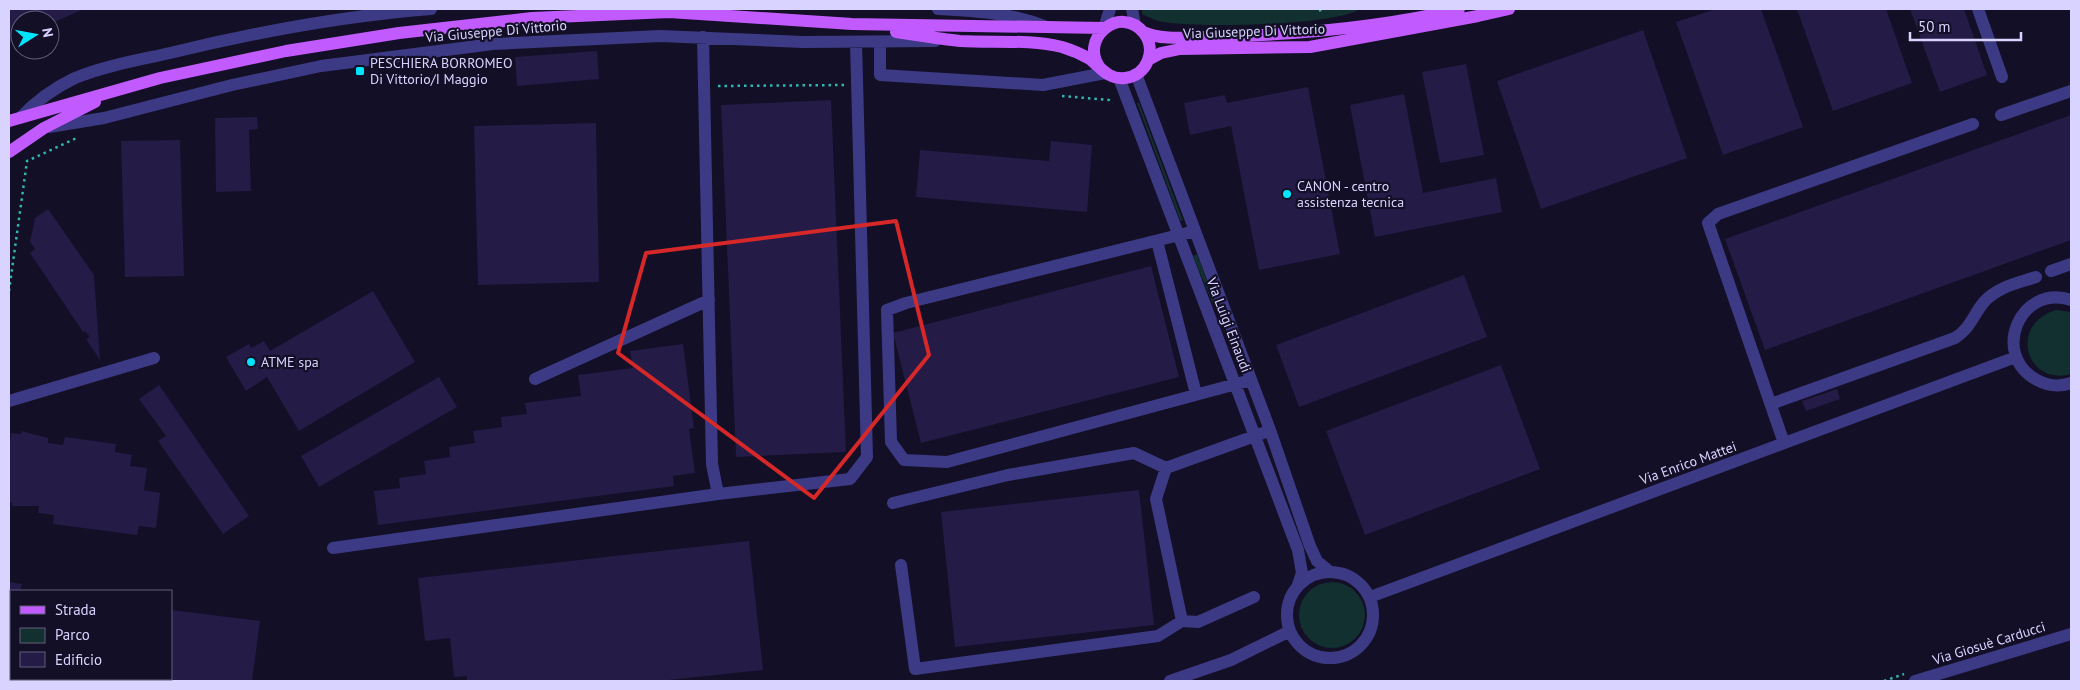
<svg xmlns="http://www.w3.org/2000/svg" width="2080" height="690" viewBox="0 0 2080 690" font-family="'PT Sans',sans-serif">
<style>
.green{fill:#12302f}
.building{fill:#241b47}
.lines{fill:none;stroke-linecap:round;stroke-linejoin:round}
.path{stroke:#2fb8b0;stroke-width:2.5;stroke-dasharray:2.5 4;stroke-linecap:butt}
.minor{stroke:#3d3a85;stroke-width:12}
.major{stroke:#c25bff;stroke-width:12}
.marked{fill:none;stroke:#d62828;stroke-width:4;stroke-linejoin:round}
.poi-dot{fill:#00e5ff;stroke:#130f26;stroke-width:2}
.labels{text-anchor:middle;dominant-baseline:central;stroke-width:4.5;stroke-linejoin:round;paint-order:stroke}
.street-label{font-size:14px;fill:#d9d4ff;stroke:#130f26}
.poi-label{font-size:14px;fill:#d9d4ff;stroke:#130f26;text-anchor:start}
</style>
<rect width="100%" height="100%" fill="#130f26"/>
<path class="green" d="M1142 9H1360C1334 26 1197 28 1163 22 1155 21 1149 17 1142 14Z
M1137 103H1139L1183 221 1180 220Z
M1197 254 1216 305 1214 307 1193 256Z
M2056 310 2071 312V374C2026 387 2008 324 2056 310Z
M1299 615a33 33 0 1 1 66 0a33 33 0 1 1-66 0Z"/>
<path class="building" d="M9 9H84L50 24V20H20V38L9 43Z
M1716 9H1761L1803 127 1723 155 1676 22Z
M1797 9H1886L1912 83 1833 111Z
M1910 9H1964L1987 75 1940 92Z
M1643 30 1687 158 1541 209 1497 81Z
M597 51 599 79 517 86 515 57Z
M1466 64 1484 155 1440 163 1422 72Z
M1308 87 1340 254 1259 270 1231 126 1190 135 1184 103 1225 95 1227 103Z
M1404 94 1423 193 1496 178 1502 212 1375 237 1350 105Z
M831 100 846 452 736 457 721 105Z
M2071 115V240L1765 350 1725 239Z
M257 117 258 129 249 130 251 191 216 192 215 118Z
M596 123 599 282 478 285 474 126Z
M180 140 184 276 125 277 121 141Z
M1051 141 1092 145 1087 212 916 197 920 150 1049 161Z
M48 209 94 275 100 360 86 339 90 337 85 331 83 332 30 253 35 249 30 242 35 218Z
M1151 266 1179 377 921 443 893 333Z
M1464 275 1487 337 1299 407 1276 345Z
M373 291 415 362 299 431 267 377 246 391 226 357 249 344 251 348 264 341 270 351Z
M683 344 694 428 689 429 695 473 673 476 674 486 378 525 374 491 400 488 399 478 426 474 424 461 450 457 449 447 475 443 473 431 502 427 501 417 527 414 525 403 581 396 578 375 633 368 630 351Z
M1501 365 1540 469 1365 535 1326 431Z
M439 377 457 407 319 487 301 456Z
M159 385 249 516 223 534 158 441 166 436 139 399Z
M1837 389 1840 399 1806 411 1802 401Z
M21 431 48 438V443L63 445 65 437 116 444 115 452 132 455 130 466 147 468 144 490 160 493 156 528 139 526 137 535 53 524 54 515 38 513 39 506H12V503L9 502V453L11 433 21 434Z
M1139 490 1154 625 955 647 941 512Z
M749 541 763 670 659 681H467V676L454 677 450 638 425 641 418 578Z
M9 582 22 584 20 591H11V679H171V610L260 621 252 681H9Z"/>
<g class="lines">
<path class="path" d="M1320 9 1321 15
M718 86 845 85
M1062 96 1109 100 1113 103
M9 291 27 161 79 137
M1884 681 1904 674"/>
<path class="minor" d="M938 9C976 11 1012 13 1047 27
M1132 9 1135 25
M1978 9 2002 77
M1104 28 1110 9
M880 42V75L1043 85 1105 73
M1136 74 1270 430 1310 546 1317 561 1329 571
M1119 78 1298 550 1302 573 1298 585
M2001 115 2071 91
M20 118C36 101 54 88 75 78 104 66 139 60 170 53 256 32 343 16 431 9
M49 127 104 118 232 85 321 66 493 44 660 36 803 42 935 41
M1195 231 906 303 887 310 891 442 904 460 947 462 1251 380
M1157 241 1196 394
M2051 271 2071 264
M2071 300C2020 283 1990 355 2037 380 2048 386 2060 387 2071 383
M535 379 709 300
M9 401 154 358
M1771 404 1955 338C1970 329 1973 315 1984 302 1997 287 2018 283 2036 277
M1784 443 1708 223 1718 214 1973 124
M1166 468 1156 499 1182 621 1198 622 1254 597
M718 494 850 479 867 457 856 42
M893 503 1008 475 1134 453 1166 468 1263 433
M333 548 718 494 712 464 703 37
M901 565 915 669 1158 636 1182 621
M1287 615a43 43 0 1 1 86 0a43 43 0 1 1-86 0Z
M1370 597 2016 357
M1170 681 1231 660 1290 631
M1915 681 2071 634"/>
<path class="major" d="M896 32C917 35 939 39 960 41 993 43 1030 39 1062 47 1072 50 1081 54 1090 59 1101 68 1109 80 1125 78 1147 76 1157 50 1144 33 1120 3 1077 40 1101 69
M1143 32C1162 41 1190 37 1211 37 1294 35 1378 28 1459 9
M1148 60 1161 53 1180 49 1310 47 1478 16 1509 9
M9 121 160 78 286 51 399 33 532 18 669 12 852 24 1104 28
M9 152 44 128 95 102"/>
</g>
<path class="marked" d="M896 221 929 355 814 498 618 353 646 253Z"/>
<g class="poi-dot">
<rect x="355" y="66" width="10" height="10" rx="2.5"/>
<circle cx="1287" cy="194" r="5"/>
<circle cx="251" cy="362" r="5"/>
</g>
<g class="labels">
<g class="street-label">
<text transform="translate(496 31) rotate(-5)">Via Giuseppe Di Vittorio</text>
<text transform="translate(1254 31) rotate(-2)">Via Giuseppe Di Vittorio</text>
<text transform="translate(1229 325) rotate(69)">Via Luigi Einaudi</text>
<text transform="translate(1688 463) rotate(-20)">Via Enrico Mattei</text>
<text transform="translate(1989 643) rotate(-17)">Via Giosuè Carducci</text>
</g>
<g class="poi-label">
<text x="370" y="63">PESCHIERA BORROMEO<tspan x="370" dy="16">Di Vittorio/I Maggio</tspan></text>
<text x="1297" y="186">CANON - centro<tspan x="1297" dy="16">assistenza tecnica</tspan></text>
<text x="261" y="362">ATME spa</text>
</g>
</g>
<rect width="2080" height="690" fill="none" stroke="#d9d4ff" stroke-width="20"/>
<rect x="10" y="590" width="162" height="90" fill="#130f26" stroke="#625e7d"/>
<rect x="20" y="606" width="25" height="8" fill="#c25bff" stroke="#625e7d"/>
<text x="55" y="615" font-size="15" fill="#d9d4ff">Strada</text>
<rect x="20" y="628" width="25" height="15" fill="#12302f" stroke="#625e7d"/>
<text x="55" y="640" font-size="15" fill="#d9d4ff">Parco</text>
<rect x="20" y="652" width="25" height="15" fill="#241b47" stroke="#625e7d"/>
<text x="55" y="665" font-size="15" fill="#d9d4ff">Edificio</text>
<g transform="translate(35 35) rotate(79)"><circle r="24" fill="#130f26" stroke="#625e7d"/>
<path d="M0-4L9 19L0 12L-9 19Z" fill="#00e5ff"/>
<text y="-8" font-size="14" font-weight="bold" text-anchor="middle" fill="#d9d4ff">N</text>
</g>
<path d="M1910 32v8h111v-8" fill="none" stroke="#d9d4ff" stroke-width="2.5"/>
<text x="1918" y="32" font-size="15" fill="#d9d4ff" stroke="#130f26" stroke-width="4" paint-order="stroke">50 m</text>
</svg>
